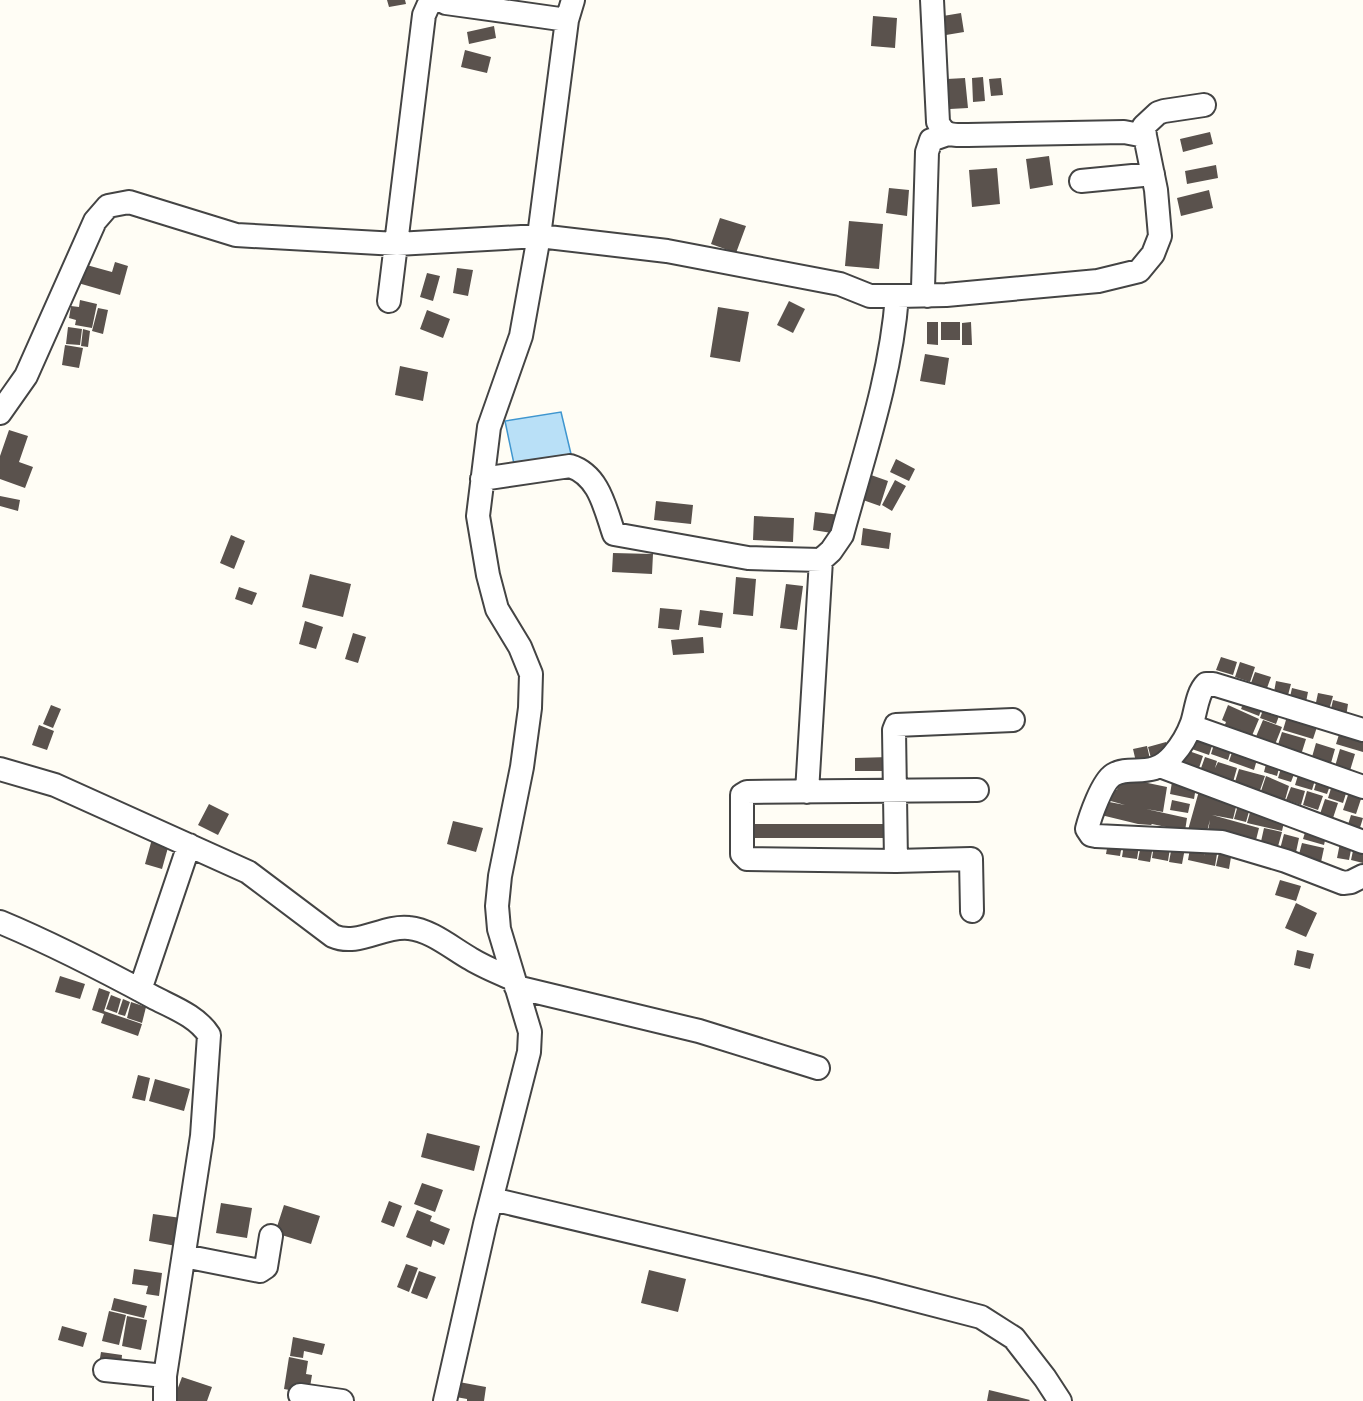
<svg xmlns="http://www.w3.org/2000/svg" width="1363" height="1401" viewBox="0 0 1363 1401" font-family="'Noto Serif',serif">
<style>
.water{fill:#b9e0f7;stroke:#3f96cf;stroke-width:1.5}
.building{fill:#5a524d}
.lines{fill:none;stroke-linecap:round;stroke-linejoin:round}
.minor-casing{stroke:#444;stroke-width:26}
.minor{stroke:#fff;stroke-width:22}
</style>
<rect width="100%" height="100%" fill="#fffdf5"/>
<path class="water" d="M561 412 571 454 514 464 505 421Z"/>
<path class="building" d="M387 0H405L406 4 389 7Z
M961 13 964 32 946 35 943 16Z
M873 16 897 18 895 48 871 46Z
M494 26 496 38 469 44 467 32Z
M465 50 491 57 487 73 461 67Z
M983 77 985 101 973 102 972 78Z
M965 78 968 108 950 109 947 79Z
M1001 78 1003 95 991 96 989 79Z
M1210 132 1213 144 1183 152 1180 139Z
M1049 156 1053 185 1030 189 1026 159Z
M1216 165 1218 178 1187 184 1185 171Z
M997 168 1000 204 972 207 969 170Z
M889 188 909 190 907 216 886 213Z
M1209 190 1213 208 1181 216 1177 198Z
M720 218 746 226 736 253 711 244Z
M849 221 883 224 879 269 845 266Z
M115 262 128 266 120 295 78 283 83 264 112 272Z
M457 268 473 270 468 296 453 293Z
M427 273 440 276 433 301 420 297Z
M80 300 97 304 92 328 75 325 76 320 69 318 71 306 79 307Z
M789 301 805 309 793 333 777 325Z
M718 307 749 312 740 362 710 357Z
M98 308 108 310 103 334 92 331Z
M427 310 450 319 443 338 420 329Z
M927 322H938V345L927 344Z
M941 322H960V340H941Z
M971 322 972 345H962V323Z
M68 327 82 329 80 345 66 344Z
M83 329 90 331 88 347 81 346Z
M65 345 83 348 79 368 62 365Z
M925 354 949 358 945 385 920 381Z
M400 366 428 372 423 401 395 395Z
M9 430 28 436 19 462 33 467 25 488 0 479V456Z
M896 459 915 469 909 481 890 472Z
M871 475 888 481 880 506 863 500Z
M895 480 906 486 892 511 882 505Z
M0 496 20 500 18 511 0 506Z
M656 501 693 505 691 524 654 520Z
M815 512 840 515 838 534 813 530Z
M754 516 794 518 793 542 753 540Z
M863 528 891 533 889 549 861 545Z
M231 535 245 541 234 569 220 563Z
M613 553 653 554 652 574 612 572Z
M310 574 351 584 343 617 302 607Z
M736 577 756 579 753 616 733 614Z
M786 584 803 586 797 630 780 628Z
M239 587 257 593 252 605 235 599Z
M660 608 682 610 679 630 658 628Z
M700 610 723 613 721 628 698 625Z
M305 621 323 627 316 649 299 644Z
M353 633 366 637 358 663 345 659Z
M703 637 704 653 673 655 671 640Z
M1221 657 1237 662 1233 675 1216 670Z
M1240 662 1255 667 1250 682 1235 677Z
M1255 672 1271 677 1267 688 1251 683Z
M1276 681 1291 684 1288 695 1274 692Z
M1292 688 1308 692 1306 702 1290 697Z
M1318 693 1333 696 1329 710 1315 707Z
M1247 695 1264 702 1259 716 1241 709Z
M1333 700 1348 704 1346 717 1330 713Z
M1266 702 1282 708 1276 724 1260 718Z
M51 705 61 709 53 728 43 724Z
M1228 705 1259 719 1251 738 1224 727 1226 722 1222 720Z
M1288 713 1319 721 1313 739 1283 730Z
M1263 720 1282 727 1274 747 1255 739Z
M39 725 54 731 47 750 32 745Z
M1342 725 1363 732V752L1336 744Z
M1282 732 1306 739 1300 758 1276 751Z
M1195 733 1214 740 1209 755 1189 748Z
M1215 741 1232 747 1228 760 1211 754Z
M1166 742 1169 754 1151 758 1148 747Z
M1316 743 1335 749 1329 770 1310 764Z
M1147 746 1150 759 1136 762 1133 749Z
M1234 747 1258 756 1254 770 1229 761Z
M1183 749 1203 756 1198 771 1178 764Z
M1340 749 1355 754 1349 774 1334 770Z
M889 757V771H855V758Z
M1205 757 1217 761 1215 768 1218 762 1237 768 1233 782 1200 771Z
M1267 760 1280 764 1277 776 1264 772Z
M1282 765 1296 769 1291 782 1278 778Z
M1239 769 1265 776 1259 793 1234 785Z
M1299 772 1316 777 1312 790 1295 785Z
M1266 776 1289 786 1285 800 1260 794Z
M1318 776 1332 780 1327 794 1314 790Z
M1119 777 1167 787 1163 812 1146 809 1187 818 1185 831 1152 824 1151 825 1138 824 1101 815 1104 801 1125 805 1107 800 1109 789 1117 790Z
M1172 782 1196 787 1194 799 1170 794Z
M1333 782 1348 787 1343 803 1328 798Z
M1291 787 1305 791 1301 805 1286 800Z
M1199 791 1237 803 1233 819 1212 815 1259 828 1255 844 1208 831 1210 820 1206 835 1188 830Z
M1307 791 1323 796 1318 810 1303 805Z
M1349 792 1362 796 1356 814 1343 810Z
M1325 799 1338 803 1333 818 1320 814Z
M1172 800 1190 804 1188 813 1170 810Z
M209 804 229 814 218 835 198 825Z
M1238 805 1250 808 1246 822 1234 819Z
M1251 809 1285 818 1282 831 1247 823Z
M1351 815 1363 818 1358 834 1346 831Z
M453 821 483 828 476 852 447 844Z
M745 824H889V838H745Z
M1307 826 1327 832 1324 845 1303 839Z
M1264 828 1282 832 1277 850 1260 846Z
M1284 834 1299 838 1295 857 1279 853Z
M1109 837 1123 839 1120 856 1106 854Z
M1125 838 1140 840 1137 859 1122 857Z
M152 839 169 844 162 869 145 864Z
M1142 839 1154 841 1150 862 1138 860Z
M1155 839 1171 842 1168 861 1152 858Z
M1173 840 1186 843 1182 864 1169 862Z
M1191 843 1205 846 1204 856 1206 845 1218 848 1215 866 1188 860Z
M1302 843 1324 848 1321 862 1298 858Z
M1340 843 1352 845 1349 860 1337 858Z
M1354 846 1363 848V863L1351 860Z
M1220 848 1232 851 1229 869 1216 866Z
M1280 880 1301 886 1296 901 1275 895Z
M1296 903 1317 913 1306 937 1285 928Z
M1297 950 1314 954 1310 969 1294 965Z
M60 976 85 984 80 999 55 992Z
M99 988 110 992 104 1011 142 1024 138 1036 101 1023 104 1014 92 1010Z
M111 995 121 999 117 1013 106 1009Z
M123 999 130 1002 125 1016 118 1014Z
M131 1002 146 1007 142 1023 127 1018Z
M138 1075 150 1078 145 1101 132 1098Z
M155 1079 190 1089 184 1111 149 1101Z
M427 1133 480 1146 474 1171 421 1157Z
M422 1183 443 1190 435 1212 414 1204Z
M389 1201 402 1206 394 1227 381 1222Z
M221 1203 252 1208 247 1238 216 1233Z
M284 1205 320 1216 311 1244 275 1233Z
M417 1210 432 1216 430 1221 450 1229 444 1245 433 1240 431 1247 406 1237Z
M153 1214 181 1218 176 1246 149 1241Z
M406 1264 418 1268 409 1292 397 1287Z
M134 1269 162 1273 159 1296 146 1294 148 1286 132 1284Z
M649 1270 686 1279 678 1312 641 1303Z
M419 1271 436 1277 427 1299 411 1293Z
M114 1298 147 1306 144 1318 111 1310Z
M109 1311 126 1315 119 1345 102 1341Z
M127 1316 147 1320 141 1350 122 1346Z
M62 1326 87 1333 83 1347 58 1340Z
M293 1337 325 1344 322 1355 304 1351 303 1358 290 1356Z
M101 1352 122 1355 121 1367 99 1364Z
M289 1357 308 1361 306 1374 312 1375 310 1387 305 1393 284 1389Z
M182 1377 212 1387 207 1401H173Z
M459 1382 486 1387 484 1401H467V1399L456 1397Z
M989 1390 1030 1400 1029 1401H987Z"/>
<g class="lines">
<g class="minor-casing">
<path id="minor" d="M440 0 446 3 567 20
M1145 136 1144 126 1158 113 1164 111 1204 105
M1081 181 1153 174
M897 296 946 295 1098 281 1139 271 1153 254 1160 236 1156 190 1145 136 1124 132 968 135C954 135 944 137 938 122L932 0
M928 296 923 288 927 152 931 140 948 134
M389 301 424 15 428 6 435 0
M0 413 26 376 95 221 108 206 129 202 236 235 397 244 539 236 667 251 840 284 870 296H897C891 378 863 457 842 535L831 551 821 560 748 558 614 534C605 508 599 475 570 466L482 479
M1191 726 1363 787
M1363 730 1213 684H1206C1197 693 1196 711 1192 723 1188 734 1181 746 1173 755 1152 780 1131 764 1113 775 1102 782 1090 817 1087 829L1091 835 1096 836 1222 842 1286 861 1343 883 1351 882 1363 876
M1160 766 1363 842
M0 769 55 785 248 872 333 936C358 947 383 925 409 928 431 930 453 949 471 959 484 967 499 973 513 979
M807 792 821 560
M896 861 894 730 896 725 1013 720
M972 911 971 859 896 861 747 859 742 854V795L747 792 977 790
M0 922C53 944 103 970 153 997 172 1007 197 1016 209 1035L202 1136 165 1376
M516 987 699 1031 818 1068
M140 990 189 845
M492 1199 873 1289 981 1317 1014 1338 1045 1378 1060 1401
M184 1256 260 1271 266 1267 271 1236
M105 1370 165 1376V1401
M300 1395 342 1401
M445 1401 485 1224 529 1052 530 1032 499 929 497 906 500 876 522 767 530 708 531 674 520 647 497 609 488 575 478 516 489 427 521 336 539 236 567 20 573 0"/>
</g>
<use href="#minor" class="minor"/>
</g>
</svg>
